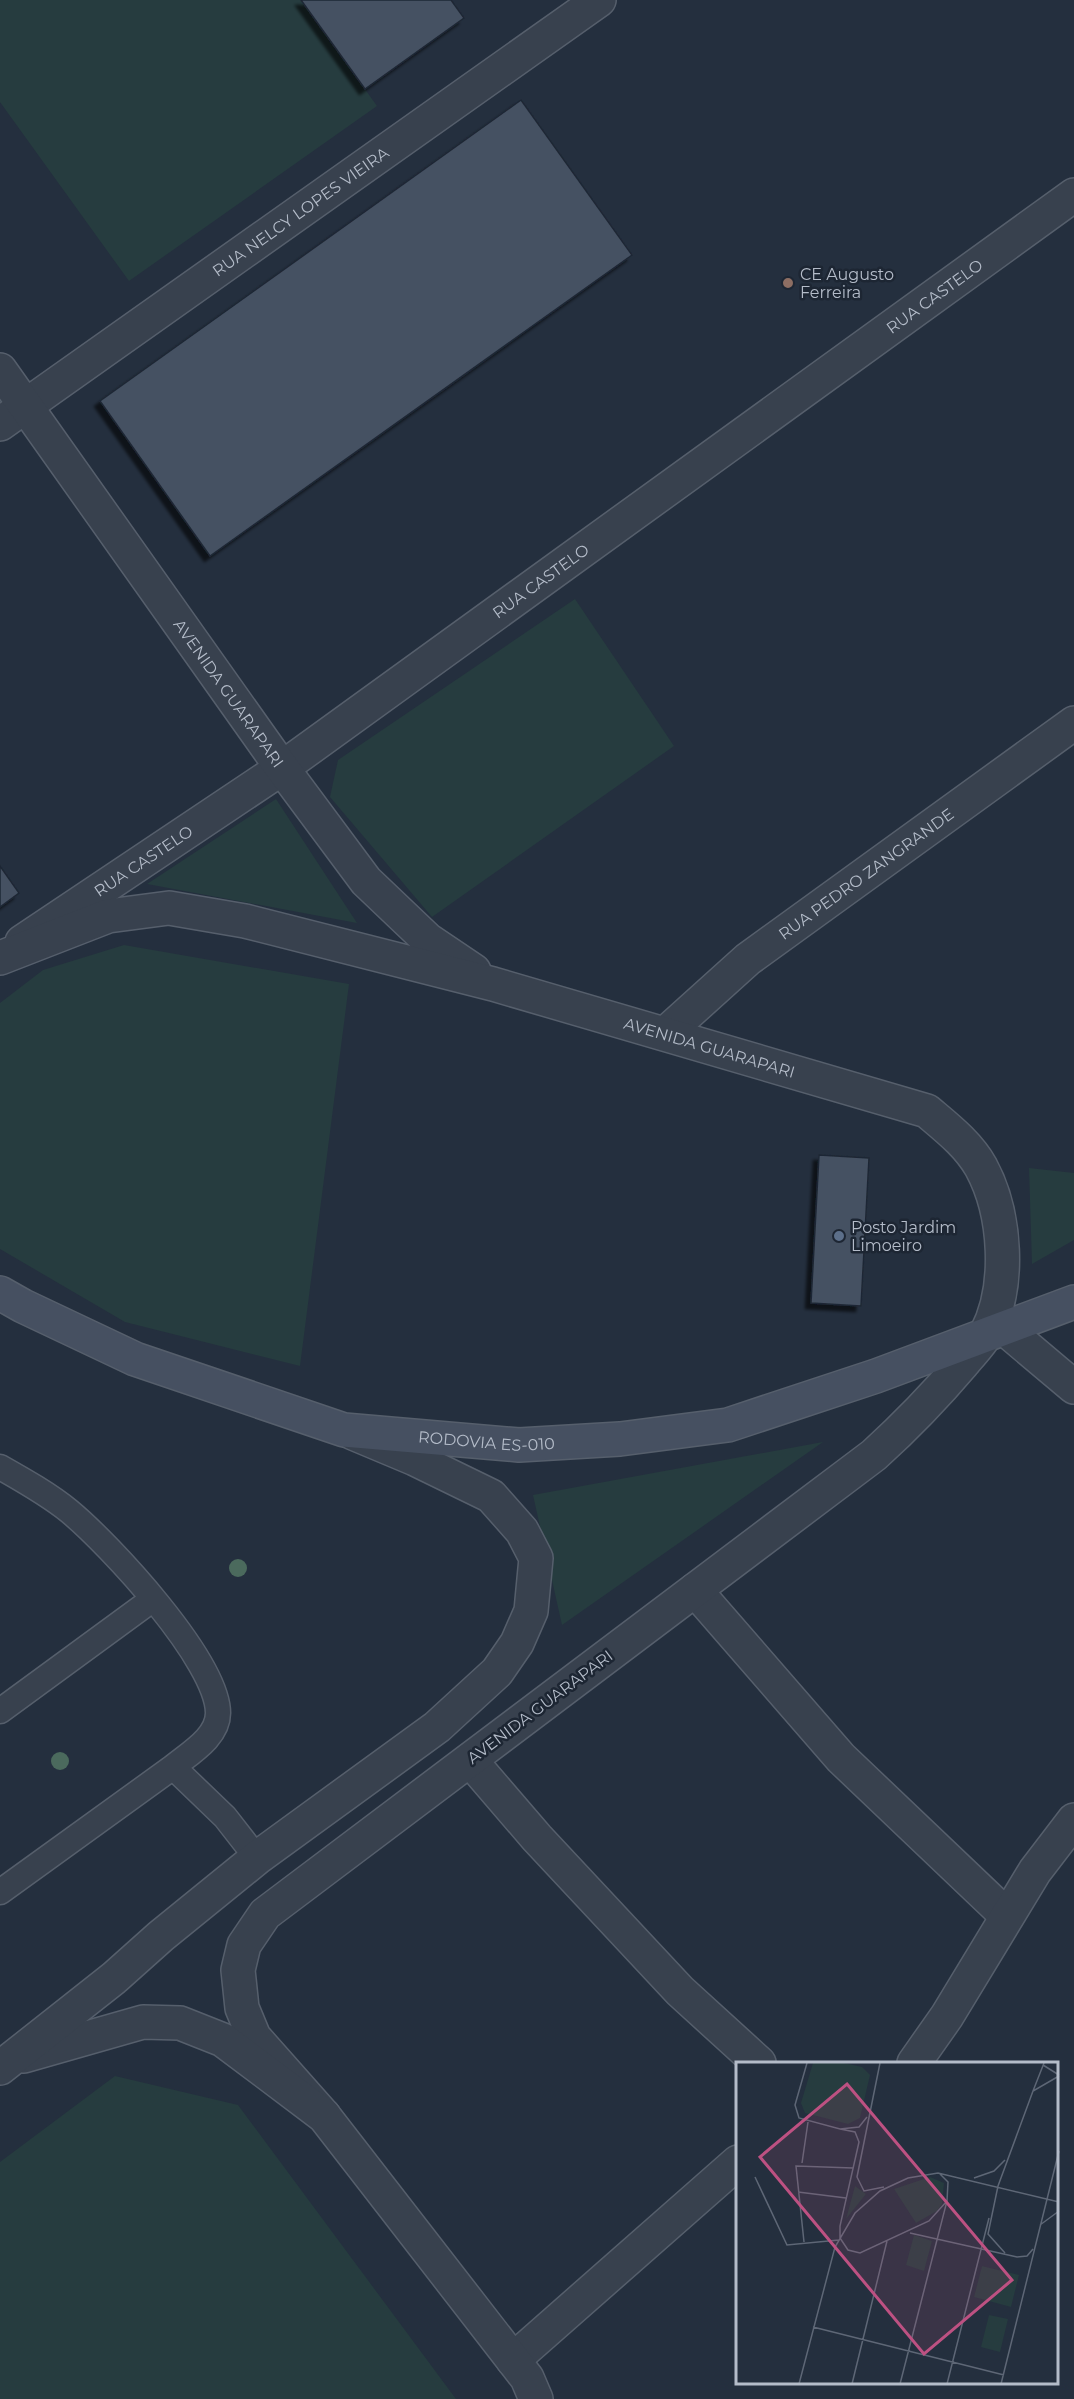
<svg xmlns="http://www.w3.org/2000/svg" width="1074" height="2399" viewBox="0 0 1074 2399" font-family="Montserrat,sans-serif">
<style>
.green{fill:#263c3f}
.building{fill:#455162;stroke:#1f2835;stroke-width:1.5;filter:url(#shadow)}
.lines{fill:none;stroke-linecap:round;stroke-linejoin:round}
.service-casing{stroke:#565f6c;stroke-width:27}
.minor-casing{stroke:#565f6c;stroke-width:36}
.tertiary-casing{stroke:#565f6c;stroke-width:36}
.secondary-casing{stroke:#565f6c;stroke-width:36}
.service{stroke:#38414e;stroke-width:24}
.minor{stroke:#38414e;stroke-width:33}
.tertiary{stroke:#38414e;stroke-width:33}
.secondary{stroke:#465061;stroke-width:33}
.tree{fill:#4b6a5d}
.education-dot{fill:#8d6e63;stroke:#1d2633;stroke-width:2}
.service-dot{fill:#5c6f8a;stroke:#1d2633;stroke-width:2}
.labels{text-anchor:middle;dominant-baseline:central;stroke-width:5;stroke-linejoin:round;paint-order:stroke}
.street-label{font-size:16px;fill:#b4bcc9;stroke:#1d2633}
.poi-label{font-size:16px;fill:#b4bcc9;stroke:#1d2633;text-anchor:start}
.inset-road{fill:none;stroke:#5e6776;stroke-width:1.5}
.view{fill:#bd5182;fill-opacity:0.15;stroke:#bd5182;stroke-width:3}
.inset-edge{fill:none;stroke:#b4bcc9;stroke-width:3}
</style>
<defs>
<filter id="shadow"><feDropShadow dx="-5.5" dy="5.5" stdDeviation="1.5" flood-color="#0009"/></filter>
</defs>
<rect width="100%" height="100%" fill="#242f3e"/>
<path class="green" d="M0 0H301L377 106 129 281 0 102Z
M575 599 674 746 432 917 330 797 338 760Z
M276 799 357 923 147 884Z
M124 945 349 984 300 1366 125 1322 0 1249V1003L43 970Z
M1029 1168 1074 1173V1240L1032 1264Z
M823 1442 562 1625 533 1495Z
M115 2076 238 2105 456 2399H0V2162Z"/>
<path class="building" d="M301 0H451L464 18 365 89Z
M521 100 632 255 210 556 100 401Z
M0 866 19 893 0 907Z
M819 1155 869 1158 861 1306 811 1303Z"/>
<g class="lines">
<g class="service-casing">
<path id="service" d="M0 1467C23 1480 48 1494 69 1511 109 1544 218 1661 218 1713 218 1737 190 1753 173 1767L225 1817 257 1858
M0 1711 153 1599
M0 1892 173 1767"/>
</g>
<g class="minor-casing">
<g id="minor">
<path id="s1" d="M0 424 599 0"/>
<path id="s2" d="M22 942 282 768 1074 195"/>
<path id="s3" d="M666 1033 748 959 1074 723"/>
<path d="M1004 1328 1074 1387"/>
<path d="M695 1590 841 1758 1007 1916"/>
<path d="M470 1760 537 1838 680 1991 759 2063"/>
<path d="M914 2063 947 2016 1035 1871 1074 1820"/>
<path d="M513 2360 738 2162"/>
</g>
</g>
<g class="tertiary-casing">
<g id="tertiary">
<path id="s4" d="M0 370 282 768 366 881 428 940 474 971"/>
<path id="s5" d="M0 958 108 916 169 908 245 921 493 984 927 1111C947 1128 968 1144 981 1167 1006 1213 1011 1286 986 1334 980 1345 970 1354 963 1363 935 1396 906 1426 874 1455L265 1914 244 1945 238 1970 242 2008 254 2037 324 2116"/>
<path d="M24 2056 143 2022 180 2023 223 2040 324 2116 527 2378 536 2399"/>
<path d="M0 2068 114 1978 161 1936 257 1858 437 1727 497 1672 517 1643 531 1611 536 1558 522 1531 491 1496 415 1459 353 1433"/>
</g>
</g>
<g class="secondary-casing">
<g id="secondary">
<path id="s6" d="M0 1293 23 1306 135 1359 344 1430 519 1445 620 1439 728 1425 876 1376 1074 1302"/>
</g>
</g>
<use href="#service" class="service"/>
<use href="#minor" class="minor"/>
<use href="#tertiary" class="tertiary"/>
<use href="#secondary" class="secondary"/>
</g>
<g class="tree">
<circle cx="238" cy="1568" r="9"/>
<circle cx="60" cy="1761" r="9"/>
</g>
<circle class="education-dot" cx="788" cy="283" r="6"/>
<circle class="service-dot" cx="839" cy="1236" r="6"/>
<g class="labels">
<g class="street-label">
<text stroke="none"><textPath href="#s1" startOffset="368">RUA NELCY LOPES VIEIRA</textPath></text>
<text stroke="none"><textPath href="#s2" startOffset="1118">RUA CASTELO</textPath></text>
<text stroke="none"><textPath href="#s2" startOffset="632">RUA CASTELO</textPath></text>
<text stroke="none"><textPath href="#s4" startOffset="396">AVENIDA GUARAPARI</textPath></text>
<text stroke="none"><textPath href="#s2" startOffset="146">RUA CASTELO</textPath></text>
<text stroke="none"><textPath href="#s3" startOffset="256">RUA PEDRO ZANGRANDE</textPath></text>
<text stroke="none"><textPath href="#s5" startOffset="736">AVENIDA GUARAPARI</textPath></text>
<text stroke="none"><textPath href="#s6" startOffset="514">RODOVIA ES-010</textPath></text>
<text transform="translate(540 1707) rotate(-37)">AVENIDA GUARAPARI</text>
</g>
<g class="poi-label">
<text x="800" y="274">CE Augusto<tspan x="800" dy="18">Ferreira</tspan></text>
<text x="851" y="1227">Posto Jardim<tspan x="851" dy="18">Limoeiro</tspan></text>
</g>
</g>
<g transform="translate(736 2062)">
<rect width="322" height="322" fill="#242f3e"/>
<path d="M77 1H108L126 5 134 13 124 56 112 62 69 51 65 41ZM194 115 208 121 206 142 201 149 180 161 158 127ZM119 124 130 132 110 157ZM178 173 196 179 188 209 170 203ZM246 204 283 213 275 245 238 235ZM253 253 272 257 264 290 245 285Z" fill="#263c3f"/>
<path class="inset-road" d="M71 1 59 43 63 56 104 67 123 65 131 55M144 1 121 115 128 129 148 125M307 3 323 13M297 29 308 1M104 67 119 70 123 80 104 164V176L112 188 124 191 193 159 211 139M66 101 72 60M19 115 51 183 103 178M238 116 258 109 269 98M262 124 252 172 269 191M262 124 297 29 323 14M62 130 110 136M304 163 323 149M174 171 281 195 291 194 297 187M68 180 60 104 117 106M77 265 268 313M63 322 99 185 119 151 144 129 172 116 202 111 323 140M116 322 151 179M164 322 211 139 212 120 204 112M211 322 253 156M265 322 323 89"/>
<path class="view" d="M111 22 276 218 188 292 24 95Z"/>
<rect width="322" height="322" class="inset-edge"/>
</g>
</svg>
